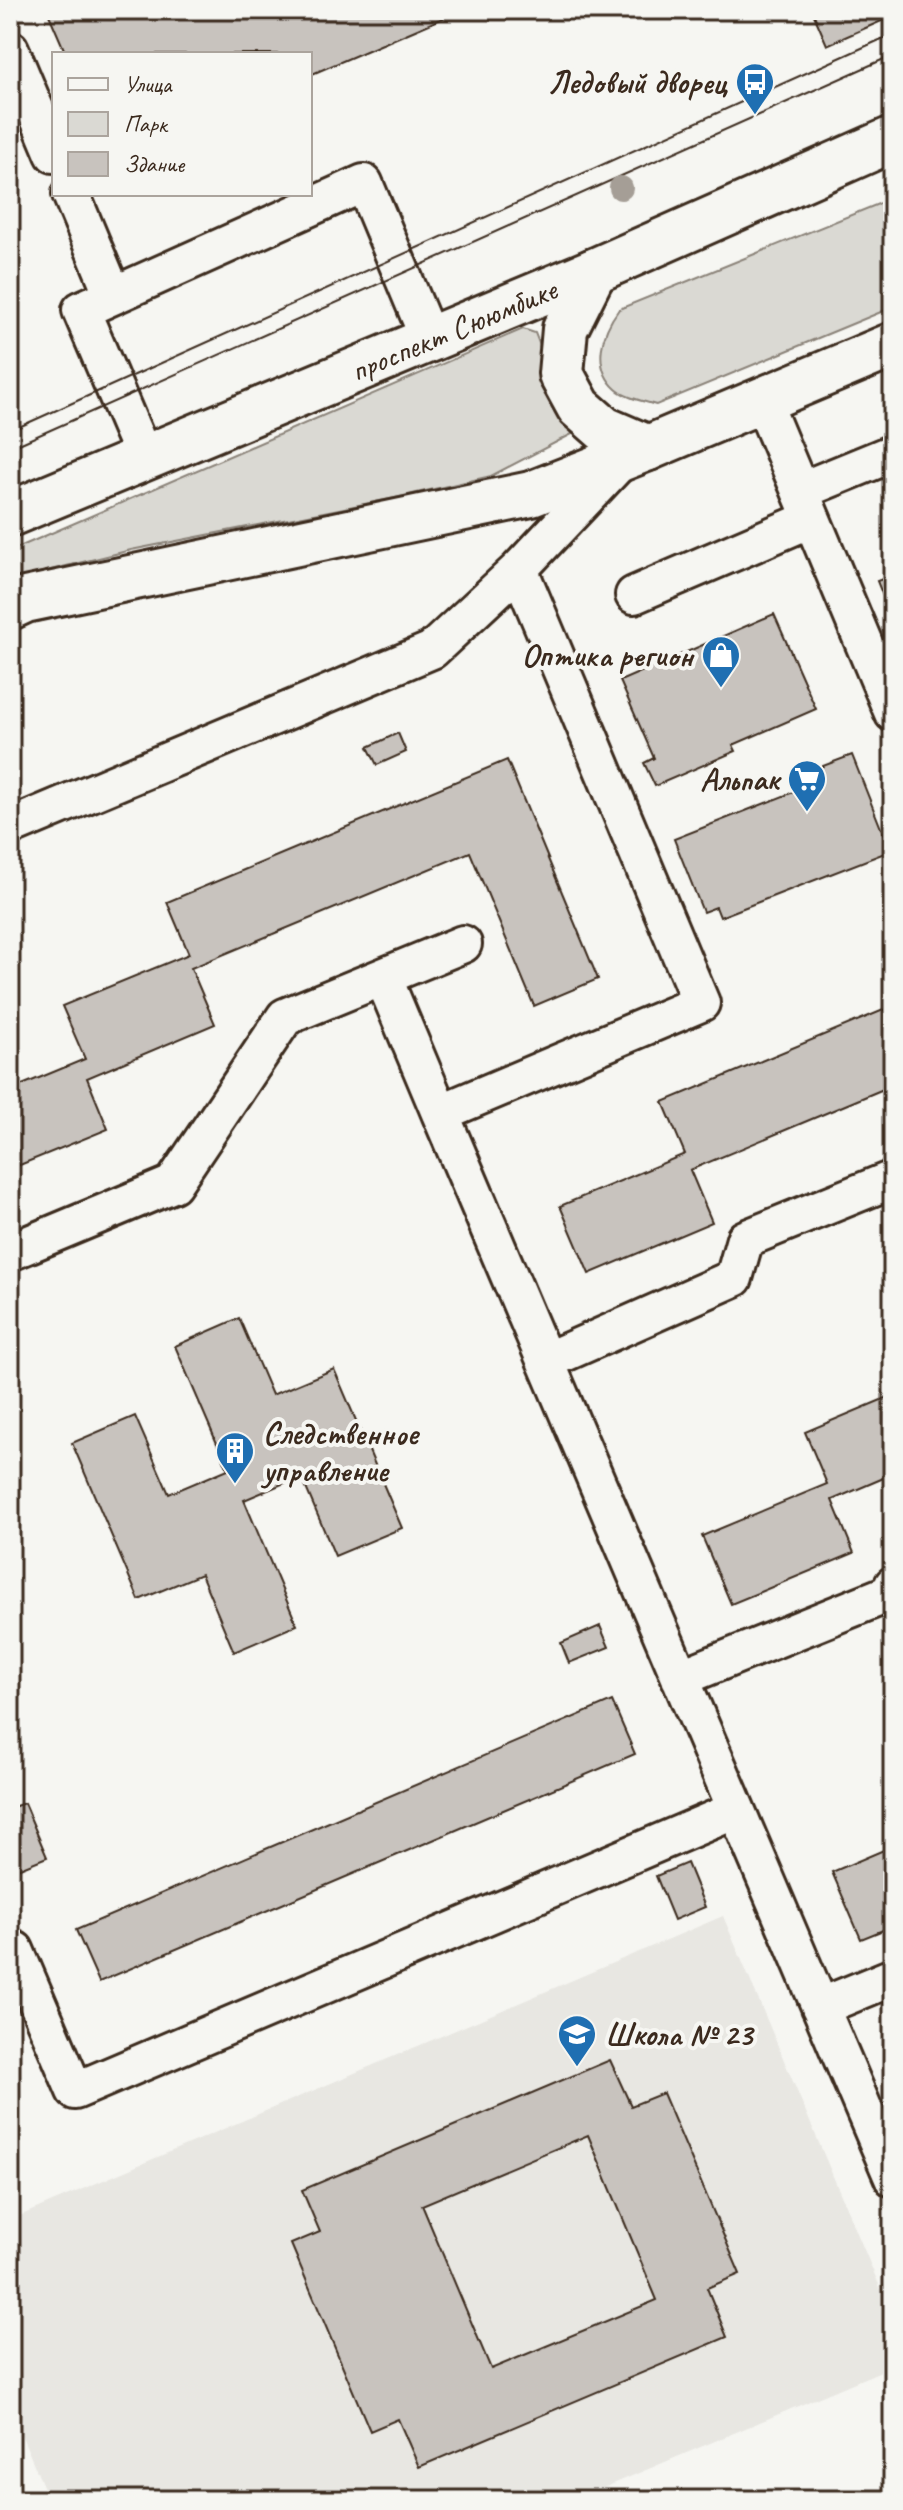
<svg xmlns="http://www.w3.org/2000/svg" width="903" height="2510" viewBox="0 0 903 2510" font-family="Caveat,sans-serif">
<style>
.built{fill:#e8e7e2}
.green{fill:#dad9d3;stroke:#8a8278;stroke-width:2}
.building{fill:#c8c3be;stroke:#3b2a1e;stroke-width:2;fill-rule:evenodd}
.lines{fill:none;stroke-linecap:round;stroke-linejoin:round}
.minor-casing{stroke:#3b2a1e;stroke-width:42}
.major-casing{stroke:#3b2a1e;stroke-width:50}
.minor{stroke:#f6f6f2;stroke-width:36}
.major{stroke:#f6f6f2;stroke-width:44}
.tram{stroke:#3b2a1e;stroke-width:2}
.tree{fill:#a59e96}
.labels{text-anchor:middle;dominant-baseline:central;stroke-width:8;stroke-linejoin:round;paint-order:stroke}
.poi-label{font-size:32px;font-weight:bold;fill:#3b2a1e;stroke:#f6f6f2;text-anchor:end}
.street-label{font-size:32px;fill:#3b2a1e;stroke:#f6f6f2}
</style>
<rect width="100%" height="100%" fill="#f6f6f2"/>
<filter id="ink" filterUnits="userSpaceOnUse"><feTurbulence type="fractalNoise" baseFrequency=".0125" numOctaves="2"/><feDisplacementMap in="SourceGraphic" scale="16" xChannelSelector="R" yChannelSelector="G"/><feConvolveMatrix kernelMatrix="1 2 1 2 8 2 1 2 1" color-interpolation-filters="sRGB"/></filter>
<g filter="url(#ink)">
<path class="built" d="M723 1916 893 2318V2366L575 2500H49L10 2408V2220Z"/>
<path class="green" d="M893 198V307L656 405C643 401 626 398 616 389 591 366 602 332 619 309Z
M523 329 535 333 574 433 491 476 395 498 131 550 10 580V551Z"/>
<path class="building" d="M47 10H462L310 75V54H66Z
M824 10H893V16L827 45 814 15Z
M893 575V621L877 581Z
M774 614 816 709 733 745 736 751 655 786 644 763 654 758 620 681Z
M398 733 406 752 377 765 368 747Z
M852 755 890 851 720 917 716 907 703 912 674 839 804 788 799 775Z
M507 760 598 979 534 1006 470 852 191 968 215 1024 87 1078 108 1129 10 1169V1090L85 1059 62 1006 189 954 167 902Z
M893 1006V1085L690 1170 712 1222 589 1274 560 1206 685 1154 663 1102Z
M239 1318 272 1395 334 1369 402 1528 335 1556 301 1476 244 1500 297 1625 234 1652 201 1574 139 1600 72 1443 135 1416 169 1494 228 1469 175 1346Z
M893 1395V1474L832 1500 854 1553 731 1604 702 1536 827 1484 805 1432Z
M600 1626 609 1647 569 1663 561 1643Z
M612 1701 635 1754 99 1982 76 1930Z
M24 1803 47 1857 10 1872V1808Z
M893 1846V1926L861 1939 832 1872Z
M687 1863 705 1907 674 1920 656 1876Z
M610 2060 631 2106 663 2093 740 2274 707 2288 727 2337 419 2467 398 2419 370 2431 291 2244 320 2232 302 2190ZM588 2135 657 2300 491 2369 422 2205Z"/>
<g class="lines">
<g class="minor-casing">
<path id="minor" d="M10 49 54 154
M71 194 113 295
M762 400 893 713
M144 458 81 310 364 183 429 339
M800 491 893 453
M634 595 811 519
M10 827 432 650 519 569 622 460
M383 977 440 1113 701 1003 519 569
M440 1113 893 2178
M10 1252 173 1184 285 1017 463 944
M546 1361 734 1278 745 1239 893 1179
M680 1678 890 1593 893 1585
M10 1952 15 1950 75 2091 736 1810
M820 2007 893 1977"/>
</g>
<g class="major-casing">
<g id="major">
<path d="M594 271 565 329 561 374 579 407 604 429 648 448"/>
<path id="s1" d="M10 514 594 271 893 139"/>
<path d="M10 607 25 600 531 494 648 448 893 345"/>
</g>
</g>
<use href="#minor" class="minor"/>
<use href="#major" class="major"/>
<path class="tram" d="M10 431 893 34
M10 448 893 55"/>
</g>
<circle class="tree" cx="621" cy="188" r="12"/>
</g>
<defs>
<g id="bus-pin" transform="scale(2)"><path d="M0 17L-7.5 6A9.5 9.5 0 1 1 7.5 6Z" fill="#1f6fb2" stroke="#f6f6f2"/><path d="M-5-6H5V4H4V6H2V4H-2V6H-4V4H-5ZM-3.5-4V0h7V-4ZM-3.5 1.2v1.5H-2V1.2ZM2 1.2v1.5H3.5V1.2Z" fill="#fff"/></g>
<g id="shop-pin" transform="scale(2)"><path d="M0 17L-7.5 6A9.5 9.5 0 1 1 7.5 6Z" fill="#1f6fb2" stroke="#f6f6f2"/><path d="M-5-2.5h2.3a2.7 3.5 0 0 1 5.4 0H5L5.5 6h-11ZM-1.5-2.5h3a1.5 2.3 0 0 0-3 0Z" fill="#fff"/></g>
<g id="supermarket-pin" transform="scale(2)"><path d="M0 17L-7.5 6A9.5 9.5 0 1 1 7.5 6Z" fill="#1f6fb2" stroke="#f6f6f2"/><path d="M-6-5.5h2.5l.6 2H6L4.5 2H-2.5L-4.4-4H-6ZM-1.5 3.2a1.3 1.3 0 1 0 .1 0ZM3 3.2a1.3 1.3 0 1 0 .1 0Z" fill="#fff"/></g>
<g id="building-pin" transform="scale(2)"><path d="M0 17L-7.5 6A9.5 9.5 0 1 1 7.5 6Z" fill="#1f6fb2" stroke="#f6f6f2"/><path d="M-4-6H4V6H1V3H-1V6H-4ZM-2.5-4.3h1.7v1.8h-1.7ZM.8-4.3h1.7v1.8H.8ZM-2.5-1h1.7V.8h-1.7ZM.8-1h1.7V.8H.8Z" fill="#fff"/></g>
<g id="school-pin" transform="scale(2)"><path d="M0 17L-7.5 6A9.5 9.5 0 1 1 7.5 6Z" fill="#1f6fb2" stroke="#f6f6f2"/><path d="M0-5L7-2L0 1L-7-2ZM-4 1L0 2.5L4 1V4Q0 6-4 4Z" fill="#fff"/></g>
</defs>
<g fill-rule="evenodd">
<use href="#bus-pin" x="755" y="82"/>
<use href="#shop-pin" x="721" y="655"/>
<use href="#supermarket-pin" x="807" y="779"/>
<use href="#building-pin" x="235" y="1451"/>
<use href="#school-pin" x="577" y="2034"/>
</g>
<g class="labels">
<g class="poi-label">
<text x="727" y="82">Ледовый дворец</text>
<text x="693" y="655">Оптика регион</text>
<text x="779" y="779">Альпак</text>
<text x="263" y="1433" text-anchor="start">Следственное<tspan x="263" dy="37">управление</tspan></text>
<text x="605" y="2034" text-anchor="start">Школа № 23</text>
</g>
<g class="street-label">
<text stroke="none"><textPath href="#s1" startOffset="480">проспект Сююмбике</textPath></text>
</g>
</g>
<rect width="903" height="2510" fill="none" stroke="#f6f6f2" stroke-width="40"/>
<rect x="20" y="20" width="863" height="2470" fill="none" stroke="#3b2a1e" stroke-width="3" filter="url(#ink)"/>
<rect x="52" y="52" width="260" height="144" fill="#f6f6f2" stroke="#aba49d" stroke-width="2"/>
<rect x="68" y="78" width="40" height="12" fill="#f6f6f2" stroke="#aba49d" stroke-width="2"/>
<text x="124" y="92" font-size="24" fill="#3b2a1e">Улица</text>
<rect x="68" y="112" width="40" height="24" fill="#dad9d3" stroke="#aba49d" stroke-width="2"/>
<text x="124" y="132" font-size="24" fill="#3b2a1e">Парк</text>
<rect x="68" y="152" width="40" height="24" fill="#c8c3be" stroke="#aba49d" stroke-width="2"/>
<text x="124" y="172" font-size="24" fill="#3b2a1e">Здание</text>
</svg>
